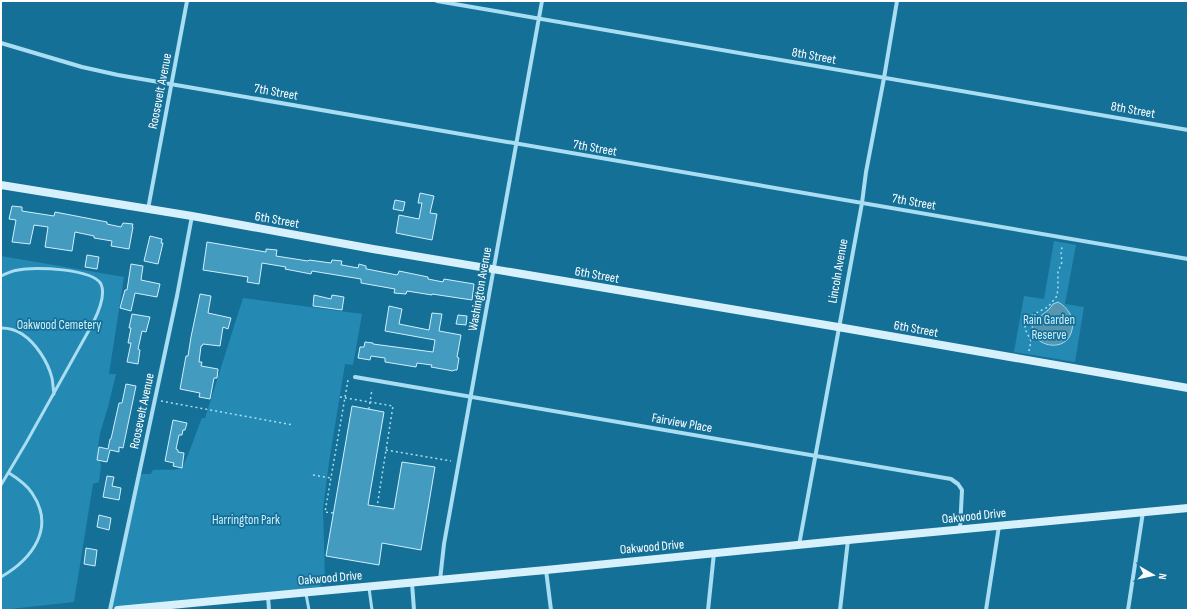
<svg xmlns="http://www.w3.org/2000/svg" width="1189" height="611" viewBox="0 0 1189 611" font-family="'Sofia Sans Condensed',sans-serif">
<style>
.green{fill:#248ab4}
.water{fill:#5895af;stroke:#9adcf5}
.building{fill:#439bc0;stroke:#d0effc}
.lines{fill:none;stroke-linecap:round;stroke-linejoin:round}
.path{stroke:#a8ddf2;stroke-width:1.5;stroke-dasharray:2 3;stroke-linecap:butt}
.lane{stroke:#a8ddf2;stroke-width:3}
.street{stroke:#a8ddf2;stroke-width:4}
.secondary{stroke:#d7f1fc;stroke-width:8}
.labels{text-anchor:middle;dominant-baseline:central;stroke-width:3.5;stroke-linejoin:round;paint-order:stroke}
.street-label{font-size:13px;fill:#fff;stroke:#157098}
.park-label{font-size:13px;fill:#d0effc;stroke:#157098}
</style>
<rect width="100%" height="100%" fill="#157098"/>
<path class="green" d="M1054 241 1076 245 1065 304 1084 307 1075 362 1014 352 1024 296 1044 299Z
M1 256 124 277 109 374H116L108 407 100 433 98 448 101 466 99 482 93 484 74 602 1 610Z
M243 298 362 314 353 365 345 364 329 462 323 509 325 579 318 591 110 610 139 474H151L153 470C163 469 172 471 182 468 190 452 195 435 202 418H205Z"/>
<path class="water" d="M1058 302C1064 305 1069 311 1072 318 1073 323 1073 328 1071 333 1063 356 1026 343 1033 323 1036 317 1048 313 1053 304Z"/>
<path class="building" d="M420 193 434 196 430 213 437 214 432 240 396 233 399 215 419 219 422 203H418Z
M395 200 405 202 403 211 393 209Z
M12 206 22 207V211L54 216 55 212 107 222V224L121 227 123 223 133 224 132 227H133L129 249 111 246 112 241 94 238V236L75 232 72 251 45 247 48 227 34 225 30 244 12 242 16 220 9 219Z
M150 236 162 239 161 243H163L158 264 144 261Z
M207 242 266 252V249L277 250 276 256 308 261 309 260 331 263 332 260 342 261 341 265H342L358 268 359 264 366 266V269H367L397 275 398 274 399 271 428 277V279L443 282 444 279 474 284 472 300 432 294V295L407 291 406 294 394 293 395 289 361 283V279L312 271 311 274 285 269 286 267 262 263 259 284 247 282 248 277 203 270Z
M87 255 99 257 97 269 85 267Z
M131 264 143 266 141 280 160 284 157 297 135 293 131 311 120 308 125 290H127Z
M200 294 211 296 208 313 231 318 228 329 223 327 220 346 203 344 202 346H201L199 362H202L201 366 218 369 217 378H214L210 399 199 397 200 393 180 389 186 356H188L191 337Z
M314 295 331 299 332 295 344 297 342 310 313 306Z
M389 306 402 309 399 324 429 330 432 313 442 314 439 331 461 335 457 357 459 358 457 370H454L453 371 448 370 431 367 432 365 417 363 416 367 385 362V358L371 356 370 360 358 358 360 347H364L365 342 373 343V344L433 352 435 340 385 331Z
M132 314 150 317 146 332 142 331 138 349 140 350 138 364 127 362 131 343H128L131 328H129Z
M458 315 467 316 466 325 456 324Z
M126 384 136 386 123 448 119 447V452L110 450 107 462 97 460 99 447 108 449 110 439H111L119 403H122Z
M352 406 384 412 368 505 394 509 402 462 435 467 421 550 382 543 379 565 326 556Z
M173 420 187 423 185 430H183L182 435H179L176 449 178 450V452L184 453 182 468 173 466 174 463 165 461Z
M107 476 114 477 112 486 121 488 119 500 103 497Z
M99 515 111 518 109 530 97 527Z
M86 548 97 550 95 566 84 564Z"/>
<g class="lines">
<path class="path" d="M1029 351 1031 341 1026 331 1025 327 1027 319 1030 316 1048 307 1057 296 1058 287V272L1062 262 1061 254 1062 247
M340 397 393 406 377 507
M161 401 293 425
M369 409 372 389
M386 450 451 461
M313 475 331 478
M333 513 325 512 348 380"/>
<path class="lane" d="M1 276C7 273 12 271 18 270 34 266 93 269 101 284 106 295 98 313 93 323L26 443 1 485
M1 328C8 328 16 330 22 334 36 343 48 362 52 378 53 383 53 388 54 394
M1 577C32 559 56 528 32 493 27 485 17 478 9 473
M369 588 372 610
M306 594 309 610"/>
<path class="street" d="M437 1 1188 130
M1 43 82 67 118 75 1188 259
M148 209 187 1
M355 377 951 479 958 484 962 490 960 529
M799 545 862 203 866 172 884 78 897 1
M546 570 551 610
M440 580 444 544 542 1
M412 583 414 610
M268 596 269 610
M110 610 177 296 192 216
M708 610 714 553
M840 610 848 540
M986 610 999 526
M1128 610 1143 512"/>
<path class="secondary" d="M1 185 192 216 373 249 838 327 1188 388
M118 610 546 570 848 540 1188 508"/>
</g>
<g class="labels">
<g class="street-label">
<text transform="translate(814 56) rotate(10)">8th Street</text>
<text transform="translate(160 91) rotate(-79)">Roosevelt Avenue</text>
<text transform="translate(276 92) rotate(10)">7th Street</text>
<text transform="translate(1133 110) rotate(10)">8th Street</text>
<text transform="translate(595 148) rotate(10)">7th Street</text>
<text transform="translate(914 202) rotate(10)">7th Street</text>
<text transform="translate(277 220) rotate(10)">6th Street</text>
<text transform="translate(838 271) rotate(-80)">Lincoln Avenue</text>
<text transform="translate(597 275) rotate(10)">6th Street</text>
<text transform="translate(480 289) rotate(-80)">Washington Avenue</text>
<text transform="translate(916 329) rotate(10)">6th Street</text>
<text transform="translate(142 411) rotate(-78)">Roosevelt Avenue</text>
<text transform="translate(682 423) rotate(10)">Fairview Place</text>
<text transform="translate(974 516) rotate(-6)">Oakwood Drive</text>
<text transform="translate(652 547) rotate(-5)">Oakwood Drive</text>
<text transform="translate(330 578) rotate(-5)">Oakwood Drive</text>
</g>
<g class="park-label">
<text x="1049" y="320">Rain Garden<tspan x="1049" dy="15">Reserve</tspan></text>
<text x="59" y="325">Oakwood Cemetery</text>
<text x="246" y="520">Harrington Park</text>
</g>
</g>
<rect width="1189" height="611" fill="none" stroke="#ffffff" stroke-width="4"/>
<g transform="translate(1153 575) rotate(99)" stroke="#157098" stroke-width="3" paint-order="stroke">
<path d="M0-3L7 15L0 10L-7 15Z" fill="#ffffff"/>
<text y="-6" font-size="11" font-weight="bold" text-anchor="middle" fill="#ffffff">N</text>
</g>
</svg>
